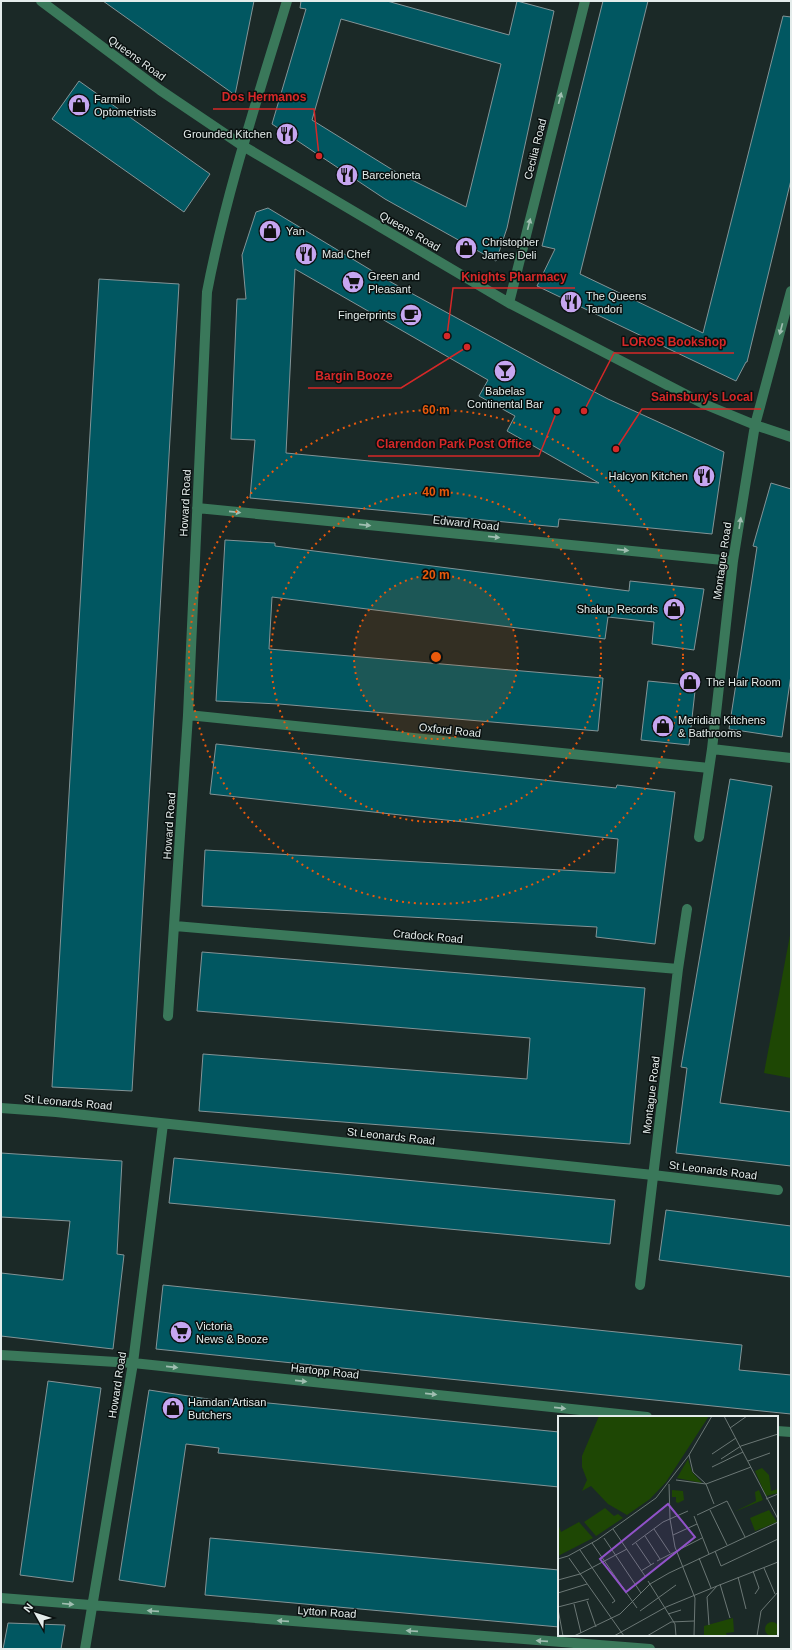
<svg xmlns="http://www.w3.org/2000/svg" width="792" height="1650" viewBox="0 0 792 1650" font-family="Helvetica,sans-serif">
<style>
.green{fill:#1e4704}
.building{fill:#015761;stroke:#839497;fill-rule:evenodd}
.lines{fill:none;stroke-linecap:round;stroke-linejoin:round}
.minor{stroke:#3a785a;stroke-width:10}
.oneway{fill:#a0beb1}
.ring{fill:none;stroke:#e8590c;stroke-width:2;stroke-dasharray:2 4}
.labels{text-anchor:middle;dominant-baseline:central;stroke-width:3;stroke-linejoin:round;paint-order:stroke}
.street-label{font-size:11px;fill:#e4eceb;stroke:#0a1110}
.poi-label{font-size:11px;fill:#e4eceb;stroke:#0a1110;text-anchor:start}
.inset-road{fill:none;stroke:#6b7775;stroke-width:1}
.view{fill:#9052c8;fill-opacity:0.15;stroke:#9052c8;stroke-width:2}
.inset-edge{fill:none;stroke:#e4eceb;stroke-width:2}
.centre{fill:#e8590c;stroke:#0a1110;stroke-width:2}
.ring-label{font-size:12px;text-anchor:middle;font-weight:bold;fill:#e8590c;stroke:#0a1110;stroke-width:3;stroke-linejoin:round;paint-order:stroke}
.leader{fill:none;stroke:#d62828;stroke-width:1.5}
.callout-dot{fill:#d62828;stroke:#0a1110;stroke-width:1.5}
.callout-label{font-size:12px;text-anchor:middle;font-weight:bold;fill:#d62828;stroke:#0a1110;stroke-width:3;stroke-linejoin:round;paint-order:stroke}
</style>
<rect width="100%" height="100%" fill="#1b2927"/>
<path class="green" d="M791 930V1078L764 1073Z"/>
<path class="building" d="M103 1H254L235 95Z
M301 1H387L509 35 517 1 554 11 507 228 496 261 385 199 272 124 306 9 300 8ZM341 19 501 64 466 207 396 172 312 120Z
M603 1H648L580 274 703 333 783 16 791 17V180L747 362H746L736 381 537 286 555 249 542 246Z
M79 81 210 174 184 212 52 119Z
M268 208 389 281 543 365 608 399 724 452 712 534 559 519 558 527 250 498 255 440 231 439 237 299H246L242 255 256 212ZM295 269 488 380 479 396 515 416 507 431 599 483 286 453Z
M99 279 179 284 132 1091 52 1087Z
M771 483 791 489V675L782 737 729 729 757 547 753 546Z
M225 540 275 543V546L629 591 630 581 704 589 694 650 652 644 654 622 608 617 605 639 272 597 269 649 603 678 598 731 279 704 216 701Z
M648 681 689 685 688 689 695 691 689 745 641 740Z
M216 744 616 788 617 785 675 792 655 944 596 937 597 927 202 906 205 850 615 873 618 839 210 794Z
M730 779 772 786 720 1103 791 1112V1166L676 1153 687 1068 681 1067Z
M202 952 645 988 630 1144 199 1111 203 1054 527 1079 530 1038 197 1011Z
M1 1153 122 1161 117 1254 124 1255 113 1349 1 1336V1273L63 1280 70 1221 1 1217Z
M174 1158 615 1200 610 1244 169 1203Z
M666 1210 791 1226V1277L659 1260Z
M163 1285 742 1345 739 1370 791 1375V1414L156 1349Z
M48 1381 101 1388 73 1582 20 1575Z
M149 1390 228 1402V1399L559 1432V1487L218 1453 219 1448 186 1444 165 1587 119 1580Z
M210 1538 559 1570V1627L205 1595Z
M8 1623 65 1625 61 1649H3Z"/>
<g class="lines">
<path class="minor" d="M41 1 160 90 243 146 509 303 704 404 755 425 791 437
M509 303 585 1
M197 508 733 561
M188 715 709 768
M712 749 791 758
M699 837 712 749 733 561 755 425 791 291
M175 926 678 969
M168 1016 188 715 207 292C226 193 258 97 287 1
M1 1108 56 1112 653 1175 778 1190
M640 1285 678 969 687 909
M1 1355 133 1363 647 1417
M777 1431 791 1432
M1 1598 650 1649
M85 1649 133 1363 163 1124"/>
</g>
<defs><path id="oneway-solid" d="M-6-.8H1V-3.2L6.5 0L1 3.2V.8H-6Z"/></defs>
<g class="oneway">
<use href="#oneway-solid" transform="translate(560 98) rotate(-76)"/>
<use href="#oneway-solid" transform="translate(529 224) rotate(-76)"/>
<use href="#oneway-solid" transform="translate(781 329) rotate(105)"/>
<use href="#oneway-solid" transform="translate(235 512) rotate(6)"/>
<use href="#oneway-solid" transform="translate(740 523) rotate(-81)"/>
<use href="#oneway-solid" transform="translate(365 525) rotate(6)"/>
<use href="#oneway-solid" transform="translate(494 537) rotate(6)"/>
<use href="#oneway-solid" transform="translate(623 550) rotate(6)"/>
<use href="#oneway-solid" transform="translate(172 1367) rotate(6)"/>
<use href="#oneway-solid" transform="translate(301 1381) rotate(6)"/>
<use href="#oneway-solid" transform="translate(431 1394) rotate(6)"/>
<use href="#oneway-solid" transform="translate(560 1408) rotate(6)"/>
<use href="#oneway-solid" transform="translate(68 1604) rotate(5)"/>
<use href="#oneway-solid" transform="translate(153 1611) rotate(-176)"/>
<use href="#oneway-solid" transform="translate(283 1621) rotate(-176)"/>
<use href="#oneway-solid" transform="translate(412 1631) rotate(-176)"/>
<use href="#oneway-solid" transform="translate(542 1641) rotate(-176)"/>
</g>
<circle cx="436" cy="657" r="82" fill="#e8590c" fill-opacity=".12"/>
<g class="ring">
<circle cx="436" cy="657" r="82"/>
<circle cx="436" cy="657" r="165"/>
<circle cx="436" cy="657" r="247"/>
</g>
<defs>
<g id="shop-disc" transform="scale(1.15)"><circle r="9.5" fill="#c6a6f0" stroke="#0a1110"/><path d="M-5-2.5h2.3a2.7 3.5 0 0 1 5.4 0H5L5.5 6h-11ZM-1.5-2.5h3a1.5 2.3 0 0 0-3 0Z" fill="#111"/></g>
<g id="restaurant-disc" transform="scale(1.15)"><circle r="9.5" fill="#c6a6f0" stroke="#0a1110"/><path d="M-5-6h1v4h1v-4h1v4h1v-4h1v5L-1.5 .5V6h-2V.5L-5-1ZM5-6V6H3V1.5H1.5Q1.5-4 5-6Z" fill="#111"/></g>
<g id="supermarket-disc" transform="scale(1.15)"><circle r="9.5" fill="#c6a6f0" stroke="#0a1110"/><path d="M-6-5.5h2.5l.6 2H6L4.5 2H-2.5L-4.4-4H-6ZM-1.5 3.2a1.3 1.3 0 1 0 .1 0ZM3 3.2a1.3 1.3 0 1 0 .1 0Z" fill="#111"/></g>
<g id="cafe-disc" transform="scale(1.15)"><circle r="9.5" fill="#c6a6f0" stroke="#0a1110"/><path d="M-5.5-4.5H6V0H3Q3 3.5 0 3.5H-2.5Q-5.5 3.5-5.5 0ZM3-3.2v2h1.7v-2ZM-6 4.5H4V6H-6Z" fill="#111"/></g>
<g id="bar-disc" transform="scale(1.15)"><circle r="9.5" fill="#c6a6f0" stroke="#0a1110"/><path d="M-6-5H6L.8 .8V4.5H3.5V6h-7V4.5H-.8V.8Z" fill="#111"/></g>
</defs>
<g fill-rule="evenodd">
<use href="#shop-disc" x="79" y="105"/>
<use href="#restaurant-disc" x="287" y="134"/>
<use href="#restaurant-disc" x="347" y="175"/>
<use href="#shop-disc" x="270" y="231"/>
<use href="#shop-disc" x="466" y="248"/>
<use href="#restaurant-disc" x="306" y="254"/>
<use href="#supermarket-disc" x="353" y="282"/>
<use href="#restaurant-disc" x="571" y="302"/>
<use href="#cafe-disc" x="411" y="315"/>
<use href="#bar-disc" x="505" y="371"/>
<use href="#restaurant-disc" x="704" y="476"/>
<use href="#shop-disc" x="674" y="609"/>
<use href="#shop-disc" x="690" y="682"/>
<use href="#shop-disc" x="663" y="726"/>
<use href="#supermarket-disc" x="181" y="1332"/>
<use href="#shop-disc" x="173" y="1408"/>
</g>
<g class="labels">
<g class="street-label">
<text transform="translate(137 58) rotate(36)">Queens Road</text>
<text transform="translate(535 149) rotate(-76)">Cecilia Road</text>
<text transform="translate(410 231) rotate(30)">Queens Road</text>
<text transform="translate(185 503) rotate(-87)">Howard Road</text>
<text transform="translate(466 523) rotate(6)">Edward Road</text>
<text transform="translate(722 561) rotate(-82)">Montague Road</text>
<text transform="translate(450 730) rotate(6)">Oxford Road</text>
<text transform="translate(169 826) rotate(-86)">Howard Road</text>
<text transform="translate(428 936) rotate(5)">Cradock Road</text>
<text transform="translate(651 1095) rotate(-83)">Montague Road</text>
<text transform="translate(68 1102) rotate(5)">St Leonards Road</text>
<text transform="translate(391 1136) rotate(6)">St Leonards Road</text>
<text transform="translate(713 1170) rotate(7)">St Leonards Road</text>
<text transform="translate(325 1371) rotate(6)">Hartopp Road</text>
<text transform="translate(117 1385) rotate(-81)">Howard Road</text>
<text transform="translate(327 1612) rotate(4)">Lytton Road</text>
</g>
<g class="poi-label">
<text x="94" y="99">Farmilo<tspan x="94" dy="13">Optometrists</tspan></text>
<text x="272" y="134" text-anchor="end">Grounded Kitchen</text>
<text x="362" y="175">Barceloneta</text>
<text x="286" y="231">Yan</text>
<text x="482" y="242">Christopher<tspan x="482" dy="13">James Deli</tspan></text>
<text x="322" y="254">Mad Chef</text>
<text x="368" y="276">Green and<tspan x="368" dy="13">Pleasant</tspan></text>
<text x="586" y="296">The Queens<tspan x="586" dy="13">Tandori</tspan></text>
<text x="396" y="315" text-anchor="end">Fingerprints</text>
<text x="505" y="391" text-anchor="middle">Babelas<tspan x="505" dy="13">Continental Bar</tspan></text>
<text x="688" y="476" text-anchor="end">Halcyon Kitchen</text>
<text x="658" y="609" text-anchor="end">Shakup Records</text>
<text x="706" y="682">The Hair Room</text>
<text x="678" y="720">Meridian Kitchens<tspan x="678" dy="13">&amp; Bathrooms</tspan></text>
<text x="196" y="1326">Victoria<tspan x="196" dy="13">News &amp; Booze</tspan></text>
<text x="188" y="1402">Hamdan Artisan<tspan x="188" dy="13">Butchers</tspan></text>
</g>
</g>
<g transform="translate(558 1416)">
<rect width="220" height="220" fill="#1b2927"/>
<path d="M41 0H151L108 66 92 83 69 99 50 88 33 70 24 75 29 64 24 51V40ZM130 43 134 56 144 67 119 62ZM204 52 211 59 213 75 220 73V77L208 80 197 55ZM114 74 125 75 126 84 120 87 118 86V81H114ZM201 74 205 84 176 96 198 85 197 76ZM47 92 56 100 60 98 65 102 38 120 26 106ZM211 94 219 106 197 115 192 102ZM21 106 35 122 0 140V108L3 116ZM175 202 176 216 168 217 169 220H146V210ZM207 213a7 7 0 1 1 14 0a7 7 0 1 1-14 0Z" fill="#1e4704"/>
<path class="inset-road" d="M166 0 220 103M172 12 189 0M154 38 178 22M131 39 135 56 148 68 156 88M163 43 183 30 220 18M190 45 212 37M154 51 185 36M118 64 148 68 193 51M111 68 112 103 117 131 137 182 136 220M208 83 220 78M152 94 169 129M139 99 169 85 187 121M136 100 151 138M55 113 87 160M96 113 112 137M115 119 139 108M87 120 102 143M46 122 83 177M34 127 79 192M78 127 93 149M74 129 105 106 130 95M22 134 57 185 54 187M157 135 163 150 220 123M11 142 66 220M141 142 153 172M0 143 10 140 39 124 98 82 131 39 154 0M99 145 144 122M206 152 217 178M83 155 96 147M195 155 201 172 197 178M180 161 188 193M0 164 22 158 69 133M90 165 117 208 118 220M162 168 172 202M0 177 29 168M29 185 38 211M16 188 23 217M0 191 31 183M0 193 5 220M82 195 118 169M110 198 123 194M151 209 149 181 159 170 220 146M16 220 62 198 92 168 111 157 220 106M56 220 108 191 159 170M89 220 113 206 136 205M199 220 203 195 220 176"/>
<path class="view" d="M110 88 137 121 68 176 42 143Z"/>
<rect width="220" height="220" class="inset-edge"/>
</g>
<circle cx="436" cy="657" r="6" class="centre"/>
<g class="ring-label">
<text x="436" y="414">60 m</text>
<text x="436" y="496">40 m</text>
<text x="436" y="579">20 m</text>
</g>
<path class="leader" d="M319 156L314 109H213M447 336L453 288H575M584 411L614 353H734M467 347L401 388H308M616 449L642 409H761M557 411L539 456H368"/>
<g class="callout-dot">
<circle cx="319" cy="156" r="4"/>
<circle cx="447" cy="336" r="4"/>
<circle cx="584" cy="411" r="4"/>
<circle cx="467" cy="347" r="4"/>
<circle cx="616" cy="449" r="4"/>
<circle cx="557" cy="411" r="4"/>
</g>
<g class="callout-label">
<text x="264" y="101">Dos Hermanos</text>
<text x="514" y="281">Knights Pharmacy</text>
<text x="674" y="346">LOROS Bookshop</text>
<text x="354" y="380">Bargin Booze</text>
<text x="702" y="401">Sainsbury's Local</text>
<text x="454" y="448">Clarendon Park Post Office</text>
</g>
<rect width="792" height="1650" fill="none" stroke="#e4eceb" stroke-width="4"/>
<g transform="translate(36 1614) rotate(309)" stroke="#0a1110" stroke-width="3" paint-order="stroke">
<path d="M0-3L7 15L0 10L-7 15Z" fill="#e4eceb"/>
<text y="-6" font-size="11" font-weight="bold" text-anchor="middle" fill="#e4eceb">N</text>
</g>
</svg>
